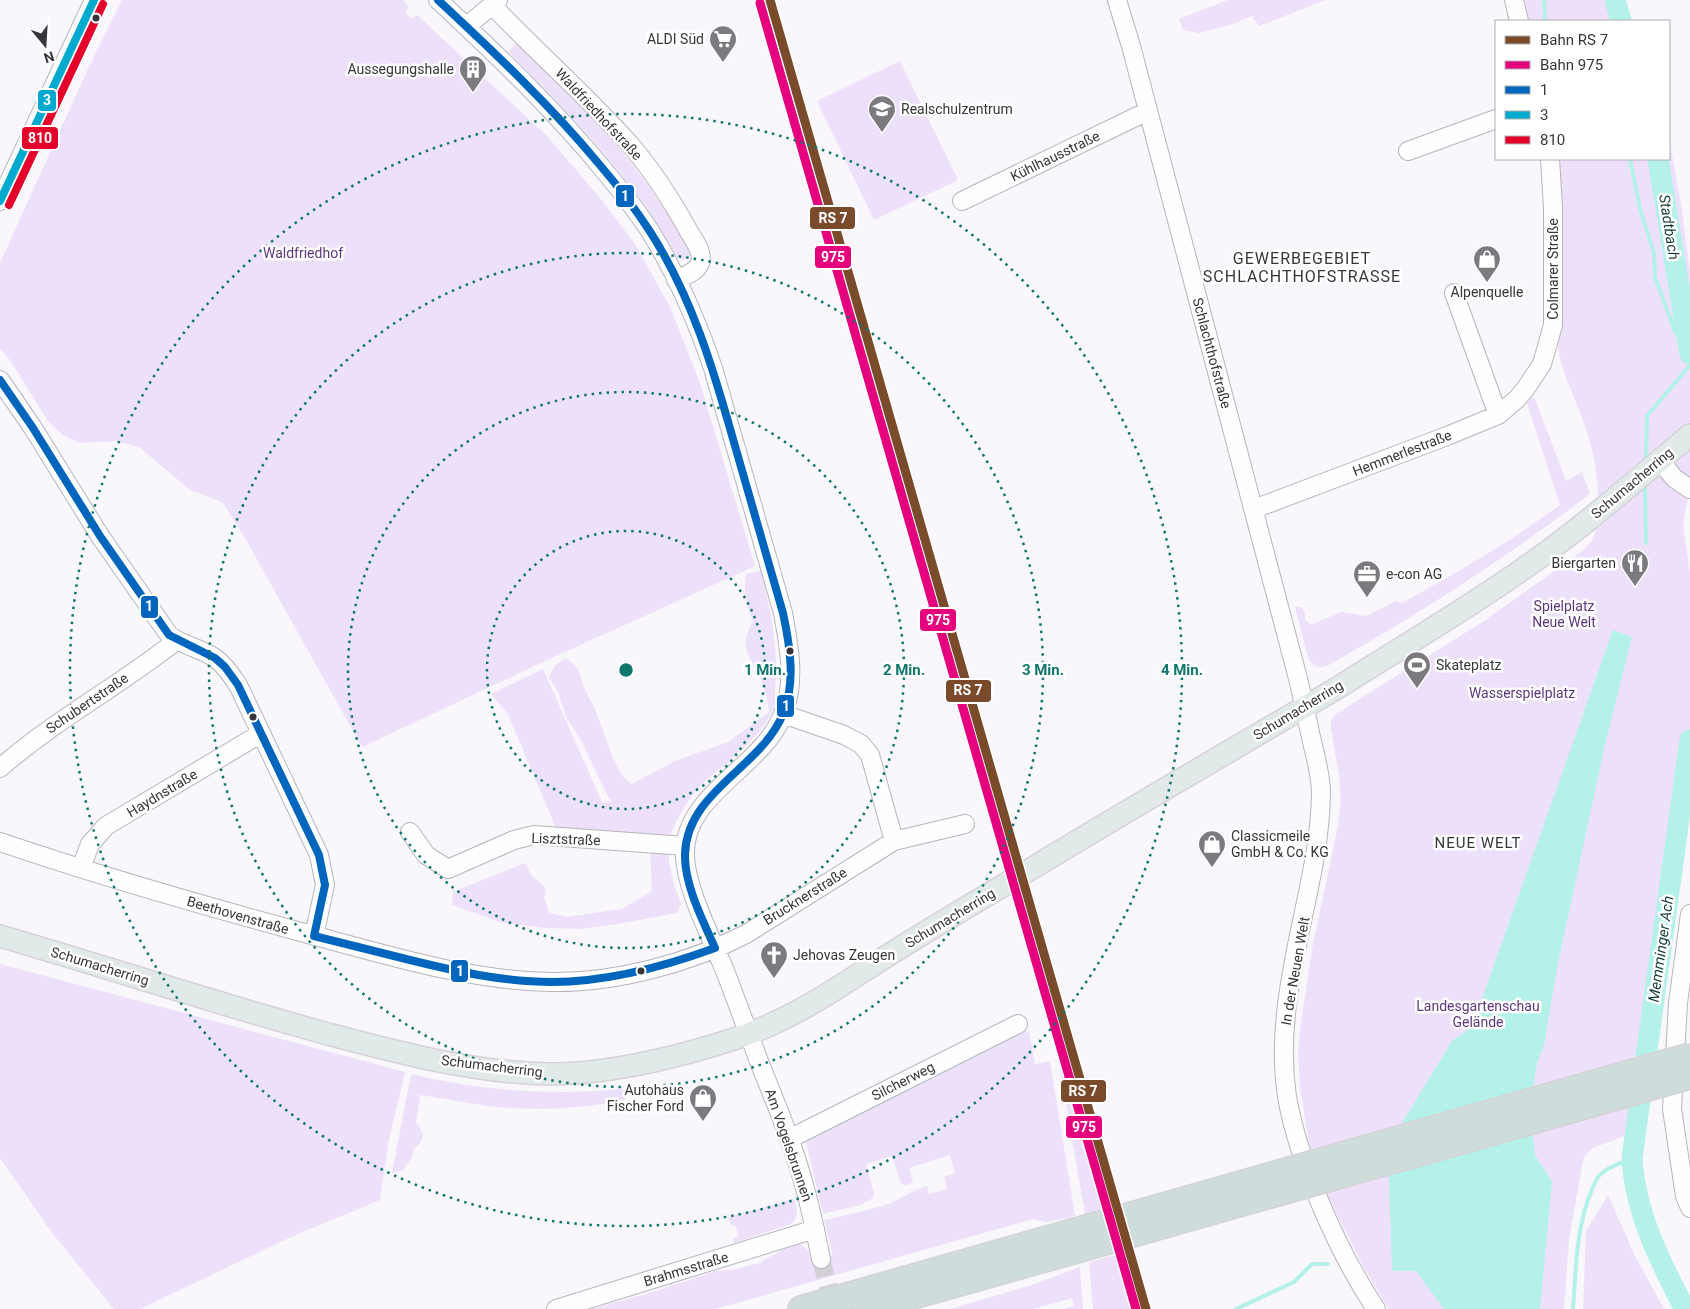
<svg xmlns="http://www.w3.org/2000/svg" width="1690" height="1309" viewBox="0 0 1690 1309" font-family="Roboto,sans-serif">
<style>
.green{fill:#ede0fb}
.water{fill:#b4f1e8}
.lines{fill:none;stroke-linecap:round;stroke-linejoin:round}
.stream{stroke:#b4f1e8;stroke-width:4}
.river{stroke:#b4f1e8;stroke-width:21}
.minor-tunnel{stroke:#d2cfd5;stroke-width:18;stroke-dasharray:18 9;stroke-linecap:butt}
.minor-casing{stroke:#b7b5ba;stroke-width:20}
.major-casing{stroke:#d5d3d7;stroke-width:24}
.highway-casing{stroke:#d5d3d7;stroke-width:28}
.minor{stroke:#fefeff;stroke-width:18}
.major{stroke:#e2e9e9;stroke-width:21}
.highway{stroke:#cfdcdc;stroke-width:25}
.highway-bridge-casing{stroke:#d5d3d7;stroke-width:28;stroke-linecap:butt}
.highway-bridge{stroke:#cfdcdc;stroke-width:25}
.bus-1-casing{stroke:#fff;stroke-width:11}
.bus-2-casing{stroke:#fff;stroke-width:11}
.bus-3-casing{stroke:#fff;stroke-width:11}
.bus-1{stroke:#0065bd;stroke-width:8}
.bus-2{stroke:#00a9ce;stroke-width:8}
.bus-3{stroke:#e4002b;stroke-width:8}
.rail-1-casing{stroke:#fff;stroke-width:12}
.rail-2-casing{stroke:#fff;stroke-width:12}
.rail-1{stroke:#7a4b2a;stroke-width:9}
.rail-2{stroke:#e5007d;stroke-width:9}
.ring{fill:none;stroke:#0f766e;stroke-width:2.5;stroke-dasharray:2.5 5}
.bus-dot{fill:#38353b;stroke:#fff;stroke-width:2}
.labels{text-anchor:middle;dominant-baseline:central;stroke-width:5;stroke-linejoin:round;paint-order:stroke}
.poi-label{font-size:14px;fill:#38353b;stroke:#fff;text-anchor:start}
.street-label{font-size:14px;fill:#38353b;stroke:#fff}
.park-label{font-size:14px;fill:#5d377d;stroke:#fff}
.water-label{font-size:15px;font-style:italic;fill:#163f39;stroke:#fff}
.neighbourhood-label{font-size:15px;letter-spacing:1px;fill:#38353b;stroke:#fff}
.quarter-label{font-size:16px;letter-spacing:1px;fill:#38353b;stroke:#fff}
.centre{fill:#0f766e;stroke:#fff;stroke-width:2.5}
.ring-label{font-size:15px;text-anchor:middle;font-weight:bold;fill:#0f766e;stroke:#fff;stroke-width:5;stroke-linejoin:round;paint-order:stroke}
.line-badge{stroke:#fff;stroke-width:2}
.badge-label{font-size:14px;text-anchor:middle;font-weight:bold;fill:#fff}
</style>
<rect width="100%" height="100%" fill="#f9f6fc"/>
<path class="green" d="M122 0H403L409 7 405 12 412 19 417 15 547 136 600 198 635 244 670 307 700 383 755 566 545 661 362 747 245 538 223 503 212 498 190 490 139 447 117 441 79 443 63 435 48 421 10 360 0 349V263L87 71Z
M1228 0H1325L1259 26 1252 16 1233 24 1199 33 1183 30 1179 19Z
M1525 0H1618L1624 21H1528Z
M516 43C535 56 551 74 567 90 615 139 656 191 691 251L690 256 682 260 678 258C664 235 651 212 634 191 598 143 556 99 513 57L509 51Z
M900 61 958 180 874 220 817 101Z
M1669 138 1681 204 1690 271V495L1686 507 1683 526 1690 573V802L1668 901 1652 988V1043L1647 1127 1593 1148 1587 1153 1583 1160 1569 1240 1564 1309H1389L1365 1270 1317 1174 1309 1143 1300 1087 1298 1052 1302 1015 1313 944 1338 826 1341 800 1339 776 1331 729V720L1336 714 1484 621 1581 552C1598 537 1597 529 1598 508 1599 476 1593 447 1582 417 1573 394 1562 372 1558 348L1555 159H1669Z
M1532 397 1535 399 1566 481 1582 472 1590 494C1507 557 1418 615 1327 666 1318 669 1312 666 1308 657L1295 607H1300L1305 611V620L1311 625 1341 612 1366 616 1396 601 1402 603C1456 573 1510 542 1560 505L1527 403 1529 399Z
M761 571C771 611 779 650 775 691 775 697 775 704 773 709 766 727 751 741 738 753 727 764 714 773 703 783 691 795 672 824 669 842 666 862 674 885 681 904L677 913 618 924 580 929 545 928 503 923 452 905 453 888 455 891 525 863C527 867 529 871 531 875 538 883 550 886 544 898L549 913 567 917 622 909 652 891 650 851 643 834 600 830 556 828 508 714 491 694 543 669 602 802 612 801 607 795 582 742 567 719 558 692 549 677 555 665 566 658C583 671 577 670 584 687 587 696 593 703 596 712 605 732 613 773 632 784L675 761 728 742 769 712C768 703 766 693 763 684 753 657 736 651 753 621 746 605 743 592 746 574Z
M0 964 405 1072 388 1144 380 1200 293 1236 140 1309H114L53 1234 0 1158Z
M1043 970 1086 1128 1110 1206 1085 1214Z
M1029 1032 1035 1064 1050 1061 1075 1216 1047 1222 1033 1219 715 1309H591L653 1292 716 1271 737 1269 759 1263 793 1244C805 1243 809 1251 812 1261L833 1255 824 1220C846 1215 868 1211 888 1204 902 1198 913 1190 927 1186L929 1194 947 1189 944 1177 955 1173 950 1155 909 1168 913 1182 907 1185 902 1184 900 1181 892 1156 866 1164 874 1193 873 1198 860 1205 823 1214 805 1138 1011 1034Z
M411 1074C481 1091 551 1096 623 1089L627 1095 624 1100C587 1108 550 1110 512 1108 482 1107 451 1099 420 1095L416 1122 423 1133 421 1142 414 1149 412 1157 403 1170 392 1173Z
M1608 1195 1635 1256 1664 1309H1583L1586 1231Z
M794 1199C797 1209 800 1216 791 1224L734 1243 733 1238 739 1236 735 1225 731 1226 728 1217Z
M1124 1253 1141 1309H1093L1089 1262Z
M1080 1267 1083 1309H1064L1074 1306 1072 1298 1033 1309H950L1029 1286Z"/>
<path class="water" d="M1613 630 1632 637 1604 749 1558 963 1544 1045 1537 1063 1530 1106 1535 1155 1552 1182 1540 1309H1444L1416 1271H1392L1388 1146 1452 1041 1472 1027Z"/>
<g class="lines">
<path class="stream" d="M1544 0 1545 21
M1630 159 1640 209 1654 253 1655 277 1676 334 1688 344
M1646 462 1647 416 1690 365
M1645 482 1646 543
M1236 1309 1294 1282 1312 1264H1328
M1573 1309C1576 1268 1576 1225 1593 1187 1595 1183 1597 1177 1601 1174 1609 1166 1622 1163 1632 1158"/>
<path class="river" d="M1615 0 1621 21
M1658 159 1690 354
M1685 1309C1660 1262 1635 1212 1632 1158L1690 740"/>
<path class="minor-tunnel" d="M821 1259 834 1309"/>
<g class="minor-casing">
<path id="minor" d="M438 0C497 55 556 111 607 174 622 192 637 211 650 231 676 273 697 321 713 368L783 613C789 646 796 682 783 714 763 768 682 794 685 856 686 891 714 942 727 976 738 1006 749 1035 760 1064 776 1104 793 1144 804 1185 811 1209 816 1234 821 1259
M1117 0 1131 46 1296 671C1302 693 1306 715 1311 737 1315 756 1321 774 1321 793 1320 868 1293 939 1286 1014 1283 1041 1283 1070 1287 1097 1299 1164 1338 1252 1376 1309
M1514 0 1519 21
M492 5C538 54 590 98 634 149 654 173 672 201 687 228 692 238 704 251 700 263 697 272 684 276 676 280
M467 26 498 0
M1408 151 1496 119
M0 201 94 0
M962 201 1148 111
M1454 293 1498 415
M0 380 33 428 100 536 169 635C183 646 201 648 215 658 225 665 232 676 238 685L319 855 325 885 314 936
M1660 460 1674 478 1690 489
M1254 509 1447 436 1498 415 1517 399 1526 388 1542 364 1553 325V207L1550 159
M0 768C55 720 119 686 176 641
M410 832 426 855 448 869 514 840 534 835 685 846
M894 841 965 824
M0 842C103 877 208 907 312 935 390 956 471 981 552 982 615 983 690 963 746 934L894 841 870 755 861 744 844 735 783 714
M81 868 90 844 106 826 260 734
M1690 914 1678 1003 1672 1109 1685 1196 1690 1208
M789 1139 1018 1024
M556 1309 815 1229"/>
</g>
<g class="major-casing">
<path id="major" d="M0 936C110 968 218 1004 328 1034 400 1053 475 1073 550 1074 599 1074 647 1064 694 1051 722 1043 750 1035 776 1022 818 1003 856 975 895 951 938 924 982 898 1026 872 1128 810 1231 750 1334 690 1397 650 1462 612 1523 569 1582 528 1635 481 1690 435"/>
</g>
<g class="highway-casing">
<path id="highway" d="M801 1309 1072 1232
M867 1309 1073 1251"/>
</g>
<use href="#minor" class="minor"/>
<use href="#major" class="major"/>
<use href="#highway" class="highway"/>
<g class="highway-bridge-casing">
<path id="highway-bridge" d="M1072 1232 1690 1056
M1073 1251 1690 1076"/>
</g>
<use href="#highway-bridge" class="highway-bridge"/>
<g class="bus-1-casing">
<path id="bus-1" d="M0 380 33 428 100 536 169 635 215 658 225 667 238 685 319 855 325 885 314 936C345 944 375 951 406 959 454 971 503 982 552 982 608 982 663 967 715 948 703 921 684 884 685 854 687 791 761 768 783 714 796 682 790 646 783 613 767 557 751 502 735 446 714 371 692 296 649 230 634 207 617 185 599 164 550 105 494 52 438 0"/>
</g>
<g class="bus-2-casing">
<path id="bus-2" d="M0 201 94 0"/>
</g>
<g class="bus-3-casing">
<path id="bus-3" d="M9 205 103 4"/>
</g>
<use href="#bus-1" class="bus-1"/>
<use href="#bus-2" class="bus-2"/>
<use href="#bus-3" class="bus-3"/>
<g class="rail-1-casing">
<path id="rail-1" d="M770 0 1146 1309"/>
</g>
<g class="rail-2-casing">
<path id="rail-2" d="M760 3 1136 1309"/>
</g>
<use href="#rail-1" class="rail-1"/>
<use href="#rail-2" class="rail-2"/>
</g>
<g class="ring">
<circle cx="626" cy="670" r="139"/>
<circle cx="626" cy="670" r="278"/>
<circle cx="626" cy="670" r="417"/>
<circle cx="626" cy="670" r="556"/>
</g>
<defs>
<g id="supermarket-pin" transform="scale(1.4375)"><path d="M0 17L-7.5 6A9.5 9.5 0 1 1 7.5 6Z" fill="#7c797f" stroke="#fff"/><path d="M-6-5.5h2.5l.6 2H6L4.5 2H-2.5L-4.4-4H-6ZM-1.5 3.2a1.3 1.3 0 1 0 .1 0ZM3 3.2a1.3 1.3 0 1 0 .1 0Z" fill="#fff"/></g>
<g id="building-pin" transform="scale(1.4375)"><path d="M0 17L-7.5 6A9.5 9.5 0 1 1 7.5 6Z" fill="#7c797f" stroke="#fff"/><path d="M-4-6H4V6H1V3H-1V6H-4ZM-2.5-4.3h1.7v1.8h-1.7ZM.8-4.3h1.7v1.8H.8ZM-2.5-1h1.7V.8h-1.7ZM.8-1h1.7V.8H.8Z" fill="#fff"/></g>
<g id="school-pin" transform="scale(1.4375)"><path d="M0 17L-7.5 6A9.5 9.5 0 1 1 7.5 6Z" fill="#7c797f" stroke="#fff"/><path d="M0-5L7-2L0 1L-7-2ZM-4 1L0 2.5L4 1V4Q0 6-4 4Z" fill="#fff"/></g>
<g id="shop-pin" transform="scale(1.4375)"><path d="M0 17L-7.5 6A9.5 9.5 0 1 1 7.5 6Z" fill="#7c797f" stroke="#fff"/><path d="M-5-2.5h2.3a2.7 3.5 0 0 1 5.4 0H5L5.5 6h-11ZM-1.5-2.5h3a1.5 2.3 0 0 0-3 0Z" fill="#fff"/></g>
<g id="restaurant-pin" transform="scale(1.4375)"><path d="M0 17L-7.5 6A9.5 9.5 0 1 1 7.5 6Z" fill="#7c797f" stroke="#fff"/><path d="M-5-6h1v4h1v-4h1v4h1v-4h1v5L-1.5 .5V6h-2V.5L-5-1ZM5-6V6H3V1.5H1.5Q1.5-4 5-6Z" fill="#fff"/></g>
<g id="office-pin" transform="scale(1.4375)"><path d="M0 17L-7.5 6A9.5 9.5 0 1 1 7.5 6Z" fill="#7c797f" stroke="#fff"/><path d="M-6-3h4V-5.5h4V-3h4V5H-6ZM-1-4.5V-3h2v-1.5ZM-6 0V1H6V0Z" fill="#fff"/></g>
<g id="stadium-pin" transform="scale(1.4375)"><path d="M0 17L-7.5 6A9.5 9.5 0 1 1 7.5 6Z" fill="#7c797f" stroke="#fff"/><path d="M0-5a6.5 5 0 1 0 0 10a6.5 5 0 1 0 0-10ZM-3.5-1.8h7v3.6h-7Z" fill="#fff"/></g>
<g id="church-pin" transform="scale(1.4375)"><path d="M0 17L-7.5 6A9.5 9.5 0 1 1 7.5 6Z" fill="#7c797f" stroke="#fff"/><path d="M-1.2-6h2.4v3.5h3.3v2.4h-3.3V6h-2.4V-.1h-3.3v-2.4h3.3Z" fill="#fff"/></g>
</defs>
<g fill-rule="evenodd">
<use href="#supermarket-pin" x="723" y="39"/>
<use href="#building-pin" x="473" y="69"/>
<use href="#school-pin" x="882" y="109"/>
<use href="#shop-pin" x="1487" y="259"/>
<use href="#restaurant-pin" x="1635" y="563"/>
<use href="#office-pin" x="1367" y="574"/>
<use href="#stadium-pin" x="1417" y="665"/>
<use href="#shop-pin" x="1212" y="844"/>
<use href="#church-pin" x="774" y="955"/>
<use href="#shop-pin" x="703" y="1098"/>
</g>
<g class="bus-dot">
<circle cx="96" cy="18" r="4.5"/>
<circle cx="790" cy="651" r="4.5"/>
<circle cx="253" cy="717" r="4.5"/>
<circle cx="641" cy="971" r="4.5"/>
</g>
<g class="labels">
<g class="poi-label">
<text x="704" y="39" text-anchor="end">ALDI Süd</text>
<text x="454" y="69" text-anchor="end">Aussegungshalle</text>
<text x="901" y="109">Realschulzentrum</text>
<text x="1487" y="292" text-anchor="middle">Alpenquelle</text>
<text x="1616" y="563" text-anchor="end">Biergarten</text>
<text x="1386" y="574">e-con AG</text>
<text x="1436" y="665">Skateplatz</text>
<text x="1231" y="836">Classicmeile<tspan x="1231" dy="16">GmbH &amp; Co. KG</tspan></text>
<text x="793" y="955">Jehovas Zeugen</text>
<text x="684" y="1090" text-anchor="end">Autohaus<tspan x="684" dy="16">Fischer Ford</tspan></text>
</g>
<g class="street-label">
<text transform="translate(599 114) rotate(47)">Waldfriedhofstraße</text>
<text transform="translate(1055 156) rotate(-26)">Kühlhausstraße</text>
<text transform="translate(1553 269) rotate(-90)">Colmarer Straße</text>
<text transform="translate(1212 353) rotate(75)">Schlachthofstraße</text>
<text transform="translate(1402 453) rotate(-21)">Hemmerlestraße</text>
<text transform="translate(1632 483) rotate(-40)">Schumacherring</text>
<text transform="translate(87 703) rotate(-34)">Schubertstraße</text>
<text transform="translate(1298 710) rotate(-31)">Schumacherring</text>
<text transform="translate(162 793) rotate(-31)">Haydnstraße</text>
<text transform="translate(566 839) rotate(2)">Lisztstraße</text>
<text transform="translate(805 896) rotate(-32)">Brucknerstraße</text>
<text transform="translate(238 915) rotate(16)">Beethovenstraße</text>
<text transform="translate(950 918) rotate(-31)">Schumacherring</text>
<text transform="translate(100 966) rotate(17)">Schumacherring</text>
<text transform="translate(1295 971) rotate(-80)">In der Neuen Welt</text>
<text transform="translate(492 1066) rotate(7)">Schumacherring</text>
<text transform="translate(903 1081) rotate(-27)">Silcherweg</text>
<text transform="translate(789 1145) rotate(71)">Am Vogelsbrunnen</text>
<text transform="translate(686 1269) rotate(-17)">Brahmsstraße</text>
</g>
<g class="park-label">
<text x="303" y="253">Waldfriedhof</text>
<text x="1564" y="606">Spielplatz<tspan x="1564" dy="16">Neue Welt</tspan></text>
<text x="1522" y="693">Wasserspielplatz</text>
<text x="1478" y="1006">Landesgartenschau<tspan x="1478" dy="16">Gelände</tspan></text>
</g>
<g class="water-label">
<text transform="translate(1669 227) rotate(81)">Stadtbach</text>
<text transform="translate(1661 949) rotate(-82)">Memminger Ach</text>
</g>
<g class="neighbourhood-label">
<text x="1478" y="843">NEUE WELT</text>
</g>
<g class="quarter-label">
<text x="1302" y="258">GEWERBEGEBIET<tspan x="1302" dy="18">SCHLACHTHOFSTRASSE</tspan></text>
</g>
</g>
<circle cx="626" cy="670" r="8" class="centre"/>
<g class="ring-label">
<text x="765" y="675">1 Min.</text>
<text x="904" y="675">2 Min.</text>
<text x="1043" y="675">3 Min.</text>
<text x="1182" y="675">4 Min.</text>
</g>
<g class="line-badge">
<rect x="37" y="89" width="20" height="23" rx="5" fill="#00a9ce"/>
<rect x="21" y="126" width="38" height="24" rx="5" fill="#e4002b"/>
<rect x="615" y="184" width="20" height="24" rx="5" fill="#0065bd"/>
<rect x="809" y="206" width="47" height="24" rx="5" fill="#7a4b2a"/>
<rect x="814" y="245" width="38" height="24" rx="5" fill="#e5007d"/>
<rect x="140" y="595" width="19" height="24" rx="5" fill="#0065bd"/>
<rect x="919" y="608" width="38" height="24" rx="5" fill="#e5007d"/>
<rect x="945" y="679" width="47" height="24" rx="5" fill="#7a4b2a"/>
<rect x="776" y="694" width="19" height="24" rx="5" fill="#0065bd"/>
<rect x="450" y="959" width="19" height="24" rx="5" fill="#0065bd"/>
<rect x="1060" y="1079" width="47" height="24" rx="5" fill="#7a4b2a"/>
<rect x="1065" y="1115" width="38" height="24" rx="5" fill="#e5007d"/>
</g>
<g class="badge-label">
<text x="47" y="105">3</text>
<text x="40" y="143">810</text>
<text x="625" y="201">1</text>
<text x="833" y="223">RS 7</text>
<text x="833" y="262">975</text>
<text x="149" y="611">1</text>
<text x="938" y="625">975</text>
<text x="968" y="695">RS 7</text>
<text x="786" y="711">1</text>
<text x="460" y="976">1</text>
<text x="1083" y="1096">RS 7</text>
<text x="1084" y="1132">975</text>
</g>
<rect x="1495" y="20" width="175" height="140" fill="#ffffff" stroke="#afaeb1"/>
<rect x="1505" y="36" width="25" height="8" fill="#7a4b2a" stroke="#afaeb1"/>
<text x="1540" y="45" font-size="15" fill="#38353b">Bahn RS 7</text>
<rect x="1505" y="61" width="25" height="8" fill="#e5007d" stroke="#afaeb1"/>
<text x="1540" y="70" font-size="15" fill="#38353b">Bahn 975</text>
<rect x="1505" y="86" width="25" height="8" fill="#0065bd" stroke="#afaeb1"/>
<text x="1540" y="95" font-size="15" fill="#38353b">1</text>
<rect x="1505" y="111" width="25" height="8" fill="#00a9ce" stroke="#afaeb1"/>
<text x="1540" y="120" font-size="15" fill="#38353b">3</text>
<rect x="1505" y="136" width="25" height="8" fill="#e4002b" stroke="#afaeb1"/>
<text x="1540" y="145" font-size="15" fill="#38353b">810</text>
<g transform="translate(45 45) rotate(162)" stroke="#ffffff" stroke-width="4" paint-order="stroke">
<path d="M0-4L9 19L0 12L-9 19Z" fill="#38353b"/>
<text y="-8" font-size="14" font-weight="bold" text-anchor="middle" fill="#38353b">N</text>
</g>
</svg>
